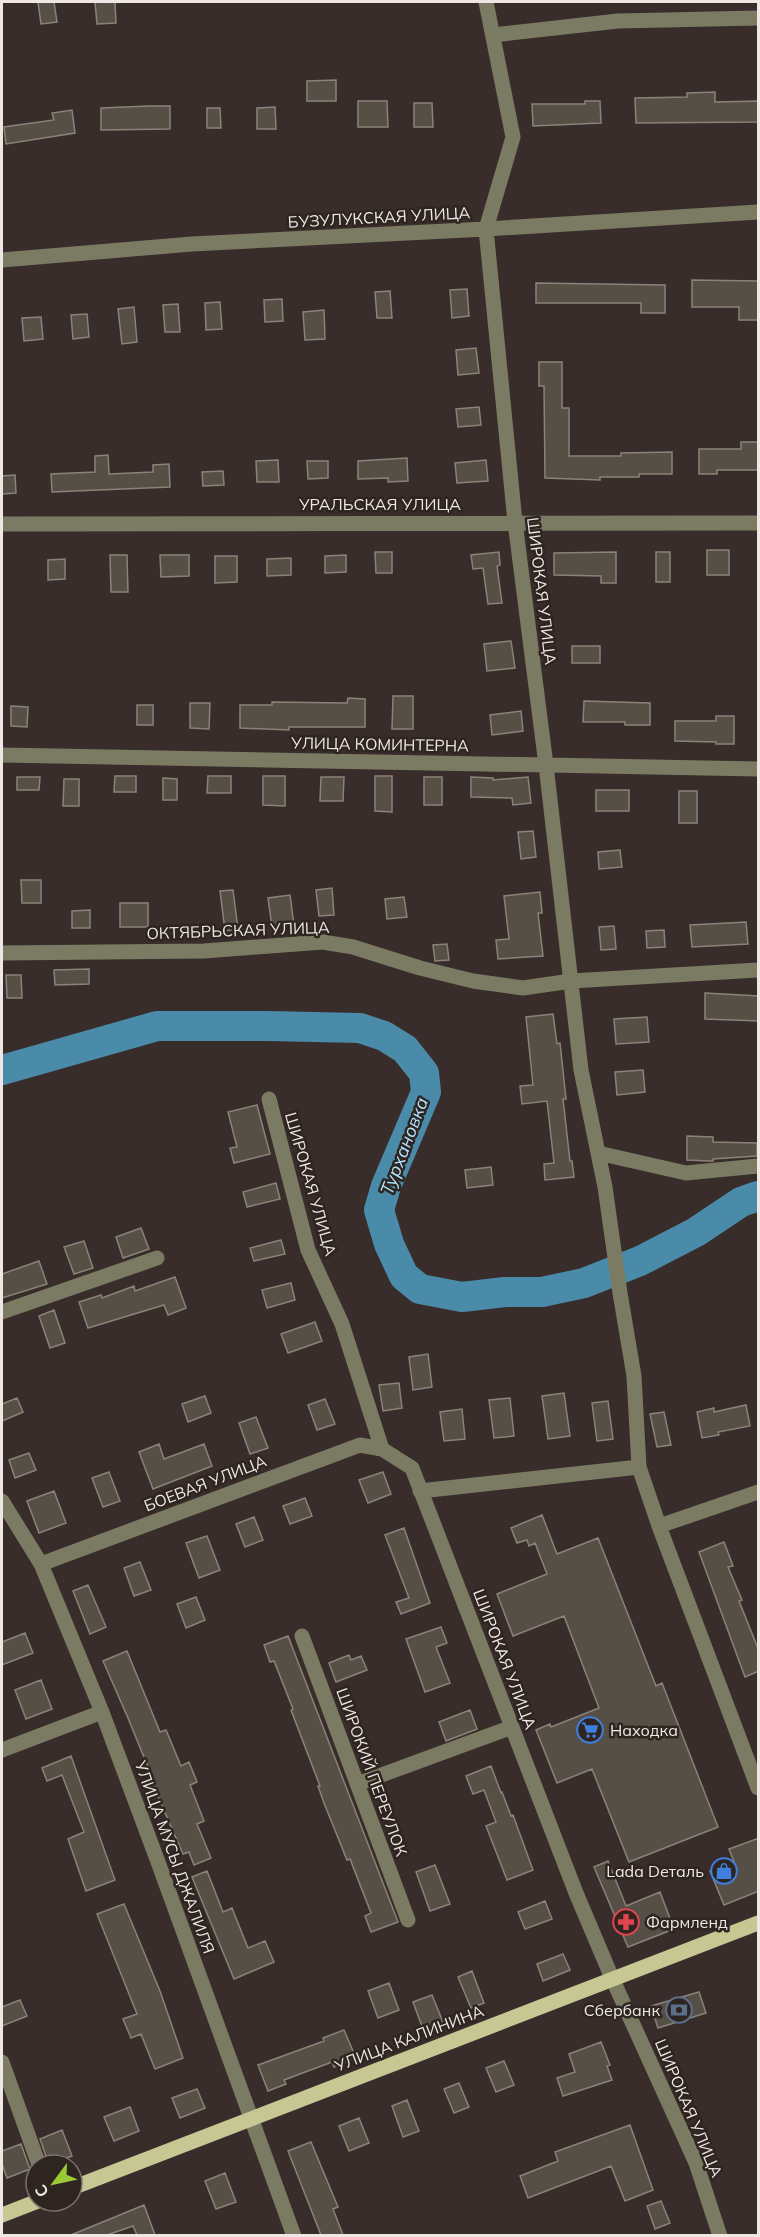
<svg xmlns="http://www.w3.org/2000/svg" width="760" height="2237" viewBox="0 0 760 2237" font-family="Mulish,sans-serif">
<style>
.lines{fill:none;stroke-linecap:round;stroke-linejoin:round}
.river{stroke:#4b8baa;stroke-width:30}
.building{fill:#564f46;stroke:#8a8379;stroke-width:1.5}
.minor{stroke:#7b7b63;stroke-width:15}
.major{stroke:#c6c793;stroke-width:15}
.labels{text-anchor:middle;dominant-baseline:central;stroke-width:5;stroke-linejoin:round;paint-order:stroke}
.street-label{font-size:16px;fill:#eee7e4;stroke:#2e2420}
.poi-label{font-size:16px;fill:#eee7e4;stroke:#2e2420;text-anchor:start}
.water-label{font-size:18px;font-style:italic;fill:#aee3ff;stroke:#2e2420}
</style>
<rect width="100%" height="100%" fill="#382d2a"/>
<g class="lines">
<path class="river" d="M2 1070 157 1026H268L360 1028 384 1036 405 1049 424 1073 426 1092 386 1186 379 1210 389 1244 404 1276 420 1289 462 1297 505 1292H542L584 1283 640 1261 696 1232 741 1202 758 1196"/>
</g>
<path class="building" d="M38 2H54L57 22 41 24Z
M95 2H115L116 23 97 24Z
M336 80V101H307V81Z
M715 92V102L759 101V122L636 123 635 98 687 97V93Z
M358 101H387L388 127H358Z
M585 101H600L601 123 533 126 532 104H585Z
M414 103H432L433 127H414Z
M150 106H170V129L101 130V108Z
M275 107 276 129H257V108Z
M207 108H220L221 128H207Z
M72 110 75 133 6 144 4 127 54 120 52 113Z
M692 280 759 281V320H739V307H692Z
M536 283 665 285V313H641V303H536Z
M467 289 469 316 452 318 450 290Z
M390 291 392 318H377L375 292Z
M282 299 283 321 265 322 264 300Z
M220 302 222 329 206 330 205 303Z
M178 304 180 332H165L163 305Z
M134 307 137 342 122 344 118 309Z
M324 310 325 339 305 340 303 312Z
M87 314 89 337 73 339 71 315Z
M41 317 43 339 24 341 22 318Z
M476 348 479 373 458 375 456 350Z
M539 362H562V408H569V456H621V453L672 452V474H639V477H600V480L545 478 544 386H539Z
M479 407 481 425 458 427 456 409Z
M741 442H759V470H717V474H699V449H741Z
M108 455 109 474 153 472V465L169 464 170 487 52 492 51 474 95 472V456Z
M407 458 408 481 388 482V478L358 479V461Z
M278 460 279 482H257L256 461Z
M486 460 488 481 457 483 455 463Z
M307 461H328V478L308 479Z
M223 471 224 485 203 486 202 472Z
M15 475 16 493 2 494V476Z
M707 550H729V575H707Z
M375 552H392V573H376Z
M499 552 500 565 497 566 502 603 488 604 483 568 473 569 471 555Z
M616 552V583H601V576L554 575V553Z
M656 552H670V582H656Z
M110 555H127L128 592H111Z
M160 555H189V576L161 577Z
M346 555V572L325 573V556Z
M215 556H237V582L215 583Z
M291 558V575L267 576V559Z
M65 559V579L48 580V560Z
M511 641 515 668 487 671 484 644Z
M572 646H600V663H572Z
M393 696H413V729H392Z
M348 698 365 699V727H289V730L240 728V705H272V702L347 703Z
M584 701 650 703V725H625V722H583Z
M190 703H210L209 729 190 728Z
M137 705H153V725H137Z
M11 706 28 707 27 727 11 726Z
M521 711 523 731 492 735 490 715Z
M716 716H734V744H716V742L675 741V721H716Z
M115 776H136V792H114Z
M208 776H231V793H207Z
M263 776H285V806L263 805Z
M375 776H392V812L375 811Z
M17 777H40L39 790H17Z
M321 777H344L343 801H320Z
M424 777H442V805H424Z
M471 777 493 778V780L528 777 531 803 513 805 512 798 471 797Z
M163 778 177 779V800H163Z
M64 779H79V806H63Z
M596 790H629V811H596Z
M679 791H697V823H679Z
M533 831 536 857 521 859 518 832Z
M620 850 622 867 599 869 598 852Z
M21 880H41V903H22Z
M332 888 334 915 319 916 316 890Z
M233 890 238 929 225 931 220 891Z
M540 892 542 913H538L543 956 498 959 496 940 509 939 504 896Z
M290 895 294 925 272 927 268 898Z
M404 897 407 917 387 919 385 899Z
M120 903H148V927H120Z
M90 910V928H72V911Z
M746 922 748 944 692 947 690 925Z
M614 926 616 949 601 950 599 927Z
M664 930 665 947 647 948 646 931Z
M447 944 449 960 435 961 433 945Z
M89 969V984L55 985 54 970Z
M6 975H21L22 998H7Z
M705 993 759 996V1021L705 1019Z
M553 1014 557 1044 560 1043 566 1099H563L570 1161H572L574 1177 545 1180 544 1164 554 1163 547 1101 522 1104 520 1086 533 1085 526 1017Z
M647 1017 649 1042 616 1044 614 1019Z
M643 1070 645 1092 617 1095 615 1072Z
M257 1105 270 1154 234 1163 230 1148 237 1147 228 1112Z
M687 1136 713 1137V1142L757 1143V1156L713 1159V1161H709L687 1160Z
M491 1167 493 1185 467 1188 465 1170Z
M276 1183 280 1199 247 1207 243 1192Z
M141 1228 149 1249 123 1258 116 1237Z
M281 1240 285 1254 254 1261 250 1248Z
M84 1241 93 1268 74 1274 64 1247Z
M39 1261 47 1284 2 1298V1274Z
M175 1277 186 1308 168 1315 164 1305 88 1328 79 1302 101 1295 102 1298 134 1286 135 1291Z
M291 1283 295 1300 267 1308 262 1290Z
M54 1310 65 1343 50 1348 39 1316Z
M315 1322 322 1341 288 1353 281 1334Z
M428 1354 432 1387 413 1390 409 1357Z
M399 1383 402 1408 383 1411 379 1385Z
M564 1393 570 1436 548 1439 542 1396Z
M205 1396 211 1413 188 1422 182 1404Z
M17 1398 23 1412 2 1421V1404Z
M510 1398 514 1436 494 1438 489 1400Z
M325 1399 335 1424 317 1430 308 1405Z
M608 1401 613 1439 597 1441 592 1403Z
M746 1405 750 1426 718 1432 719 1435 702 1438 697 1412 714 1408V1412Z
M462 1409 465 1439 444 1441 440 1412Z
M664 1412 671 1445 657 1447 650 1414Z
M256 1417 268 1448 250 1454 239 1423Z
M159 1444 164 1459 204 1444 212 1466 153 1489 139 1452Z
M29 1453 36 1470 15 1478 9 1460Z
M109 1472 120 1501 103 1507 92 1478Z
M383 1472 391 1494 368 1503 359 1480Z
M54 1491 66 1523 39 1533 27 1501Z
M305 1498 312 1516 290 1524 283 1506Z
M542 1515 557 1554 598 1538 656 1686 662 1683 718 1827 629 1862 592 1769 557 1783 536 1730 550 1724 551 1727 599 1708 564 1616 513 1636 497 1594 547 1574 535 1543 529 1546 527 1540 517 1543 511 1528Z
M254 1517 263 1540 245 1547 236 1524Z
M404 1528 430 1603 401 1614 396 1602 409 1598 385 1535Z
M207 1536 220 1570 199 1578 186 1543Z
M724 1542 733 1566 728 1567 742 1600 739 1601 759 1651V1671L745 1677 699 1552Z
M140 1562 151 1590 134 1596 124 1568Z
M88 1585 106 1627 90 1634 73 1591Z
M196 1597 205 1620 186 1628 177 1604Z
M441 1627 447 1643 436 1647 450 1683 425 1692 406 1639Z
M25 1633 33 1653 2 1665V1642Z
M288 1636 398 1922 371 1932 365 1916 371 1913 350 1859 347 1860 324 1803 318 1786H320L291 1710 293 1709 274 1661 270 1662 264 1645Z
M127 1651 160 1732 166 1730 181 1766 189 1762 197 1782 190 1785 204 1821 197 1824 211 1858 194 1865 189 1852 183 1854 150 1778 152 1777 128 1718 103 1661Z
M349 1655 351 1660 361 1656 367 1670 336 1682 329 1663Z
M41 1680 52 1709 26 1719 15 1690Z
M470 1710 477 1729 446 1741 439 1722Z
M71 1756 115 1880 86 1891 68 1839 84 1832 62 1775 47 1781 42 1768Z
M491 1766 501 1793 502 1792 511 1816 513 1815 533 1870 507 1880 486 1826 496 1822 484 1790 473 1794 466 1776Z
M759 1838V1891L724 1905 710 1871 734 1862 729 1849Z
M608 1861 626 1906 660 1892 674 1929 628 1947 594 1867Z
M435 1865 450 1904 430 1911 416 1872Z
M207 1871 223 1912 232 1908 248 1948 265 1941 274 1962 234 1979 192 1877Z
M545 1901 552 1919 525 1929 518 1912Z
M124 1904 160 1991 183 2058 155 2069 141 2034 131 2038 123 2019 137 2014 97 1914Z
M563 1954 570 1970 543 1981 537 1964Z
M472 1971 484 2003 471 2008 458 1977Z
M389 1983 399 2010 378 2018 368 1991Z
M699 1992 706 2013 658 2028 651 2006Z
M432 1995 443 2022 423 2029 413 2002Z
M20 2000 27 2016 2 2026V2007Z
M344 2030 356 2058 334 2067 332 2062 284 2080 286 2084 268 2091 258 2065 324 2041 323 2038Z
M601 2042 610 2065 607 2066 612 2080 563 2096 557 2078 575 2072 569 2054Z
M504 2061 514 2085 496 2092 486 2068Z
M459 2083 469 2107 454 2113 444 2089Z
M197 2089 205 2108 180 2118 172 2098Z
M407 2100 419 2131 403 2137 392 2106Z
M130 2107 139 2131 114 2141 104 2117Z
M359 2118 369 2143 349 2151 339 2126Z
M630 2125 653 2190 625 2201 611 2166 528 2198 520 2176 558 2161 555 2152Z
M62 2130 72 2156 53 2163 52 2161 48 2162 40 2139Z
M311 2142 338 2207 333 2209 343 2235H321L288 2151Z
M21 2144 30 2169 7 2178 2 2164V2151Z
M225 2173 236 2202 216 2209 205 2181Z
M661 2201 670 2223 655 2229 647 2206Z
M144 2205 155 2235H137L133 2226 107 2235H71Z"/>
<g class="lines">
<path class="minor" d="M486 2 513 137 486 229 515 522 546 765 581 1070 605 1187 620 1293 634 1376 639 1467 659 1526 758 1788
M493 35 618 21 758 18
M2 260 192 244 486 229 758 212
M2 524 758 523
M2 755 758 769
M2 953 204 951 323 942 353 947 420 968 473 981 523 988 571 981 758 970
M269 1099 308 1250 342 1324 382 1449 412 1468 576 1893 612 1978 696 2163 720 2236
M598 1153 686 1173 758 1166
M2 1312 157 1258
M420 1491 639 1467
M2 1501 41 1564 102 1712 158 1862 294 2236
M659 1526 758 1492
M41 1564 360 1445 382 1449
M302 1636 408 1920
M2 1750 102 1712
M357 1784 512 1727
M2 2062 39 2165"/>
<path class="major" d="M72 2188 758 1923
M2 2215 38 2201"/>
</g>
<defs>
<g id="supermarket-ring" transform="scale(1.35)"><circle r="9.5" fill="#2e2420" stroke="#3f7fe0" stroke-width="1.5"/><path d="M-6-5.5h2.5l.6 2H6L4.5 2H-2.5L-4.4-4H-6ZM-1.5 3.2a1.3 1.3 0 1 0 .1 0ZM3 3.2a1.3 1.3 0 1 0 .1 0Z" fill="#3f7fe0"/></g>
<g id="shop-ring" transform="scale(1.35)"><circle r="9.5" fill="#2e2420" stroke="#3f7fe0" stroke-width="1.5"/><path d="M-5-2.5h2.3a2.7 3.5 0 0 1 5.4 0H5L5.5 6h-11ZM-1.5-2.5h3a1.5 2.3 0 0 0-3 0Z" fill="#3f7fe0"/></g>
<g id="pharmacy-ring" transform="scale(1.35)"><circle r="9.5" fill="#2e2420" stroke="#e0444e" stroke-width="1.5"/><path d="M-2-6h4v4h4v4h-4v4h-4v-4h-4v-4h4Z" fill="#e0444e"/></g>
<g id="bank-ring" transform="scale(1.35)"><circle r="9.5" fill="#2e2420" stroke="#5c6f8a" stroke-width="1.5"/><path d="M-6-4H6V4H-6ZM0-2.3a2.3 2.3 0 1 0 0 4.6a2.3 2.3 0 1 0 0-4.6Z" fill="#5c6f8a"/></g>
</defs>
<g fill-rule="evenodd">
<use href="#supermarket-ring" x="590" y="1730"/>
<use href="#shop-ring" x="724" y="1871"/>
<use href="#pharmacy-ring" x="626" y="1922"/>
<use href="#bank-ring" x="679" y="2010"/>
</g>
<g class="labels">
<g class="street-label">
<text transform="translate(379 217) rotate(-3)">БУЗУЛУКСКАЯ УЛИЦА</text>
<text x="380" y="504">УРАЛЬСКАЯ УЛИЦА</text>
<text transform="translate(542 591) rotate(83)">ШИРОКАЯ УЛИЦА</text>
<text transform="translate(380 744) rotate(1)">УЛИЦА КОМИНТЕРНА</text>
<text transform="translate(238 930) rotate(-2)">ОКТЯБРЬСКАЯ УЛИЦА</text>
<text transform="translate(311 1184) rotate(74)">ШИРОКАЯ УЛИЦА</text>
<text transform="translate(205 1483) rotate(-21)">БОЕВАЯ УЛИЦА</text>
<text transform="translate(505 1659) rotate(69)">ШИРОКАЯ УЛИЦА</text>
<text transform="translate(372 1772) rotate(70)">ШИРОКИЙ ПЕРЕУЛОК</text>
<text transform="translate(175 1857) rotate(70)">УЛИЦА МУСЫ ДЖАЛИЛЯ</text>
<text transform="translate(409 2038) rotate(-21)">УЛИЦА КАЛИНИНА</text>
<text transform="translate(689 2108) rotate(67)">ШИРОКАЯ УЛИЦА</text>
</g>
<g class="poi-label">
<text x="610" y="1730">Находка</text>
<text x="704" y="1871" text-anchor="end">Lada Dеталь</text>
<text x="646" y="1922">Фармленд</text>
<text x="660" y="2010" text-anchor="end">Сбербанк</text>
</g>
<g class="water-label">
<text transform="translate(404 1146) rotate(-69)">Турхановка</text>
</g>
</g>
<rect width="760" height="2237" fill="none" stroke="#eee7e4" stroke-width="6"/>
<g transform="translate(54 2183) rotate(237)"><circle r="28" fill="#2e2420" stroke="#7b726e" stroke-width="1.5"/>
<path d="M0-4.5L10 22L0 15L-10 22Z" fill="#9acb35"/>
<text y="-9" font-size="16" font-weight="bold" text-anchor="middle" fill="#eee7e4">С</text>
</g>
</svg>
